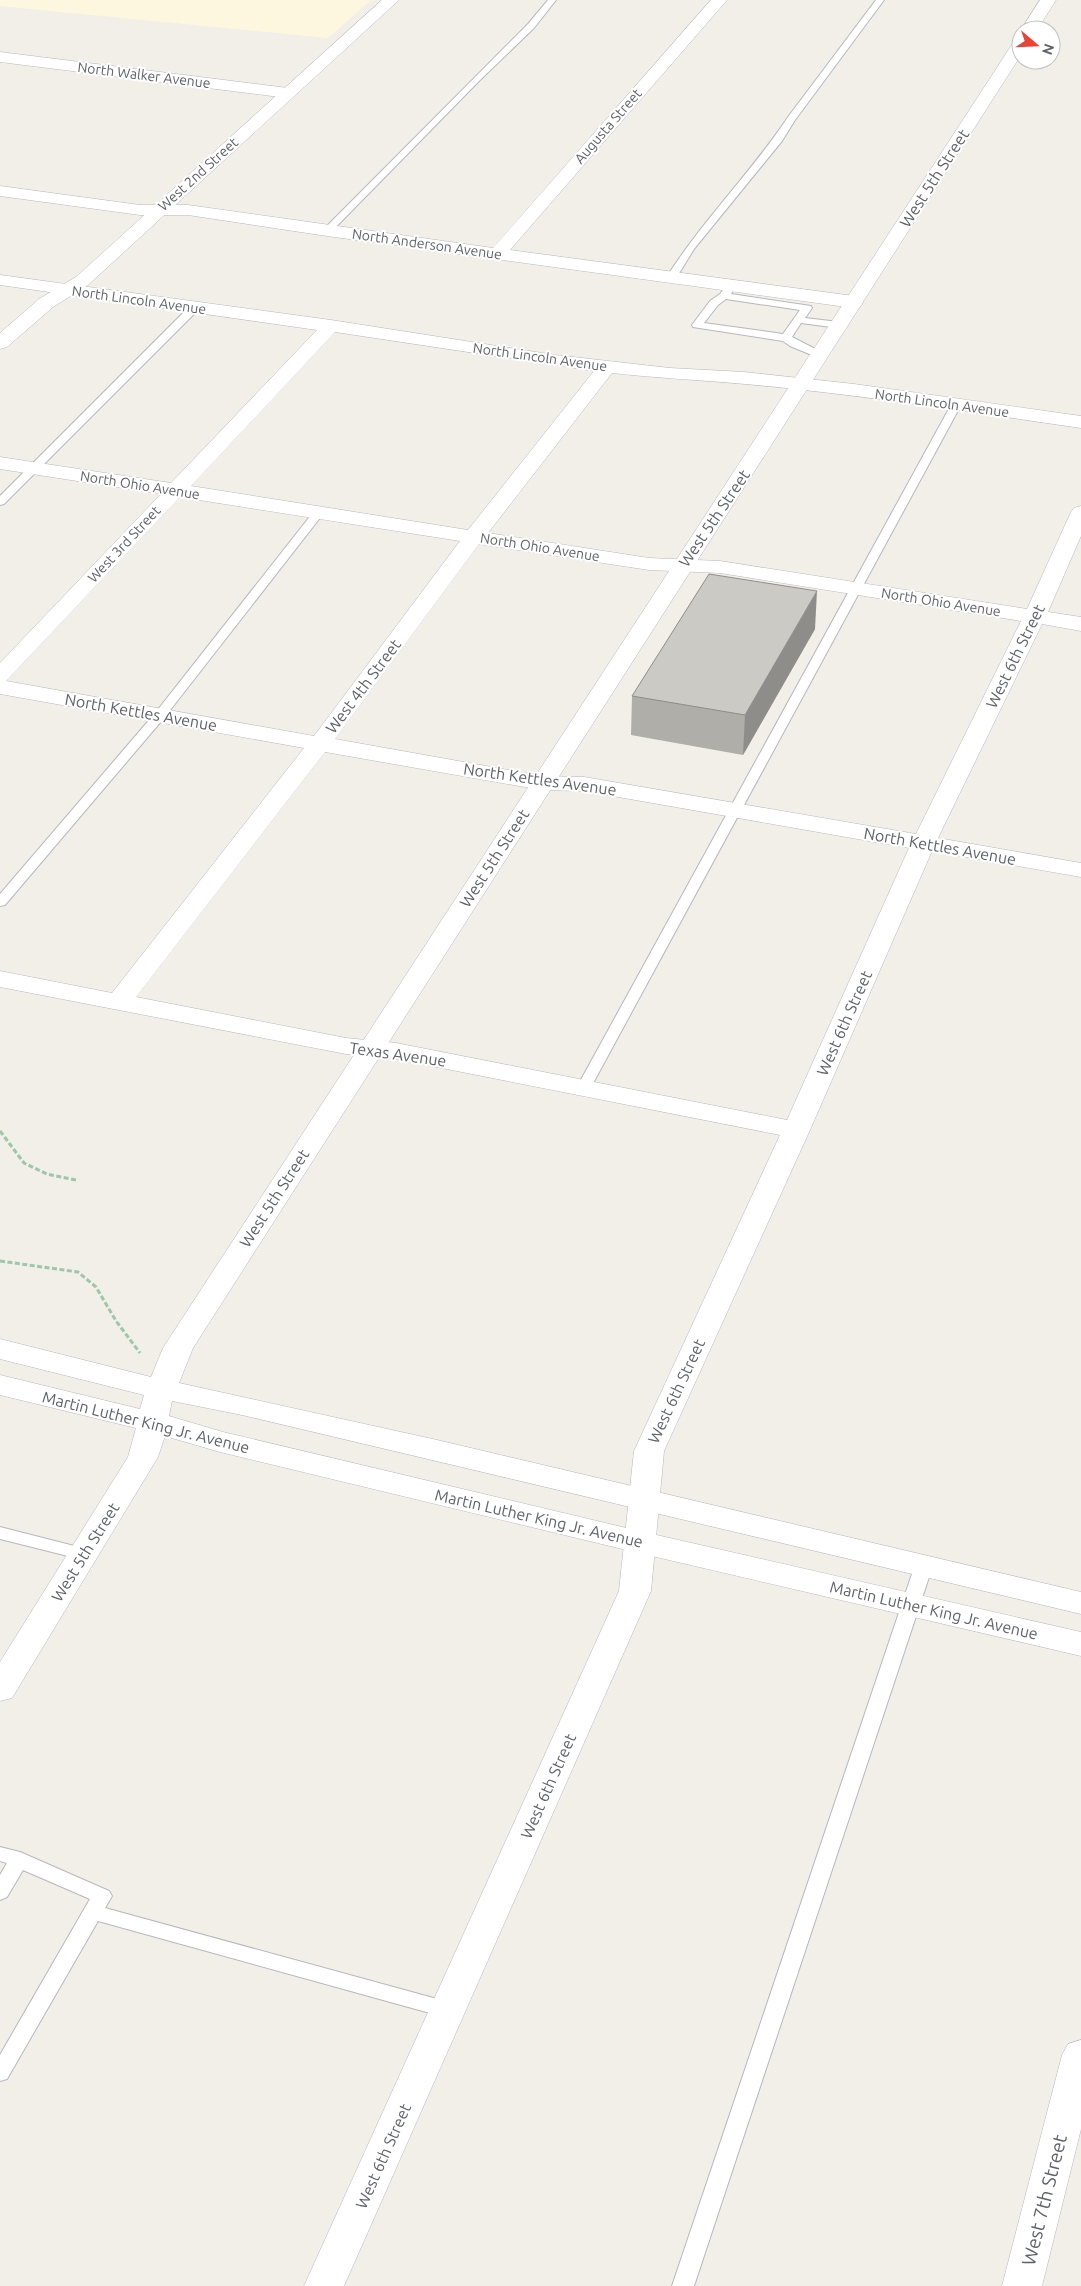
<svg xmlns="http://www.w3.org/2000/svg" width="1081" height="2286" viewBox="0 0 1081 2286" font-family="Ubuntu,sans-serif">
<style>
.commercial{fill:#fef7e0}
.lines{fill:none;stroke-linecap:round;stroke-linejoin:round}
.service-casing{stroke:#b5b8bc;stroke-width:2}
.minor-casing{stroke:#b5b8bc;stroke-width:1}
.tertiary-casing{stroke:#b5b8bc;stroke-width:1}
.path{stroke:#9cc7a9;stroke-width:3;stroke-dasharray:5 2.5;stroke-linecap:butt}
.service{fill:#fff;fill-rule:evenodd}
.minor{fill:#fff;fill-rule:evenodd}
.tertiary{fill:#fff;fill-rule:evenodd}
.wall{fill:#afaea9}
.shaded-wall{fill:#8f8d8a}
.building{fill:#cccac5;stroke:#8f8d8a}
.labels{text-anchor:middle;dominant-baseline:central;stroke-width:4;stroke-linejoin:round;paint-order:stroke}
.far-street-label{font-size:14px;fill:#5f6368;stroke:#fff}
.street-label{font-size:16px;fill:#5f6368;stroke:#fff}
.near-street-label{font-size:19px;fill:#5f6368;stroke:#fff}
</style>
<rect width="100%" height="100%" fill="#f1efe8"/>
<path class="commercial" d="M0 0H371L328 38 0 6Z"/>
<g class="lines">
<g class="service-casing">
<path id="service" d="M548 0H556L534 28 479 81 330 233H324V229L528 24Z
M876 0H884L795 120 782 141 694 249 675 280H667L666 278C702 221 751 173 788 117Z
M731 283 736 286 731 294 811 306 812 308 805 318 839 322 844 325 839 328 801 323 792 337 823 353 824 355 819 358 790 346 783 341 693 327 692 325 710 301 720 294 727 284ZM726 299 800 310 783 334 704 323 718 305Z
M194 305 198 306V310L4 504 0 505V496L190 306Z
M956 402 961 405 591 1087 589 1090H579L577 1087 951 405Z
M319 509 323 510 325 512 323 514 164 718 5 905 0 906V894L156 712 315 510Z
M0 1527 90 1550 93 1554 90 1558 84 1560 0 1539Z
M924 1559 930 1561 933 1565 694 2286H672L915 1565 918 1561Z
M0 1847 20 1852 109 1891 112 1896 105 1908 448 2002 455 2004 458 2010 455 2016 448 2018 98 1921 7 2079 0 2081V2055L90 1899 23 1870 7 1897 0 1900V1875L7 1863 0 1861Z"/>
</g>
<g class="minor-casing">
<path id="minor" d="M711 0H727L510 250 854 296 861 298 863 302 861 306 854 308 327 236 188 215H140L0 196V186L140 205H188L493 248Z
M0 52 288 88 294 90 296 93 294 96 288 98 0 62Z
M0 275 331 320 555 355 670 368 744 372 854 384 1081 416V428C969 412 857 394 745 384 701 380 656 378 612 373L488 533 649 558 720 561 1027 609 1071 512 1074 508 1081 506V536L1048 612 1081 617V631L1042 624 938 838 1081 863V877L932 851 810 1130 664 1451 651 1591 344 2286H304L619 1591 634 1451 780 1135 396 1059 346 1054 0 987V971L112 993 304 748 0 694V663L161 494 0 469V457L171 483 317 330 0 285ZM335 332 594 371 468 530 191 486ZM180 497 460 541 314 736 6 681ZM479 544 649 570 720 573 1021 621 916 834 584 777 542 776 335 739ZM325 752 542 790 584 791 909 848 787 1120 396 1043 346 1038 136 997Z
M1081 2040V2129L1042 2286H1002L1062 2055 1068 2044Z"/>
</g>
<g class="tertiary-casing">
<path id="tertiary" d="M382 0H399L88 285 53 307 7 347 0 349V333L39 299 76 277Z
M1040 0H1056L1037 30H1021Z
M1021 38V55L193 1348 179 1383 437 1440 1081 1592V1614L242 1415 172 1401 169 1416 223 1432 639 1531 1081 1632V1656L639 1553 220 1452 165 1436 158 1457 12 1698 0 1701V1662L128 1457 136 1428 0 1395V1375L140 1409 144 1395 0 1359V1339L151 1377 163 1348 1013 43 1015 40Z"/>
</g>
<path class="path" d="M0 1131 24 1163 47 1174 76 1180
M0 1261 78 1272 96 1287 116 1321 140 1353"/>
<use href="#service" class="service"/>
<use href="#minor" class="minor"/>
<use href="#tertiary" class="tertiary"/>
</g>
<path class="wall" d="M815 629 743 755 631 735 632 696Z"/>
<path class="shaded-wall" d="M817 591 815 629 743 755 745 715Z"/>
<path class="building" d="M709 574 817 591 745 715 632 696Z"/>
<g class="labels">
<g class="far-street-label">
<text transform="translate(144 75) rotate(7)">North Walker Avenue</text>
<text transform="translate(608 126) rotate(-49)">Augusta Street</text>
<text transform="translate(198 174) rotate(-42)">West 2nd Street</text>
<text transform="translate(427 244) rotate(8)">North Anderson Avenue</text>
<text transform="translate(139 300) rotate(8)">North Lincoln Avenue</text>
<text transform="translate(540 357) rotate(8)">North Lincoln Avenue</text>
<text transform="translate(942 403) rotate(8)">North Lincoln Avenue</text>
<text transform="translate(140 485) rotate(9)">North Ohio Avenue</text>
<text transform="translate(124 544) rotate(-47)">West 3rd Street</text>
<text transform="translate(540 547) rotate(9)">North Ohio Avenue</text>
<text transform="translate(941 602) rotate(9)">North Ohio Avenue</text>
</g>
<g class="street-label">
<text transform="translate(934 178) rotate(-57)">West 5th Street</text>
<text transform="translate(714 518) rotate(-56)">West 5th Street</text>
<text transform="translate(1015 656) rotate(-64)">West 6th Street</text>
<text transform="translate(363 686) rotate(-53)">West 4th Street</text>
<text transform="translate(141 712) rotate(10)">North Kettles Avenue</text>
<text transform="translate(540 779) rotate(8)">North Kettles Avenue</text>
<text transform="translate(940 846) rotate(10)">North Kettles Avenue</text>
<text transform="translate(494 858) rotate(-57)">West 5th Street</text>
<text transform="translate(844 1023) rotate(-66)">West 6th Street</text>
<text transform="translate(398 1054) rotate(8)">Texas Avenue</text>
<text transform="translate(274 1198) rotate(-57)">West 5th Street</text>
<text transform="translate(676 1391) rotate(-65)">West 6th Street</text>
<text transform="translate(146 1422) rotate(14)">Martin Luther King Jr. Avenue</text>
<text transform="translate(539 1518) rotate(13)">Martin Luther King Jr. Avenue</text>
<text transform="translate(85 1552) rotate(-58)">West 5th Street</text>
<text transform="translate(934 1610) rotate(13)">Martin Luther King Jr. Avenue</text>
<text transform="translate(548 1786) rotate(-66)">West 6th Street</text>
<text transform="translate(383 2156) rotate(-66)">West 6th Street</text>
</g>
<g class="near-street-label">
<text transform="translate(1044 2200) rotate(-76)">West 7th Street</text>
</g>
</g>
<g transform="translate(1036 45) rotate(109)"><circle r="24" fill="#ffffff" stroke="#bfc1c3"/>
<path d="M0-4L9 19L0 12L-9 19Z" fill="#ea4335"/>
<text y="-8" font-size="14" font-weight="bold" text-anchor="middle" fill="#5f6368">N</text>
</g>
</svg>
